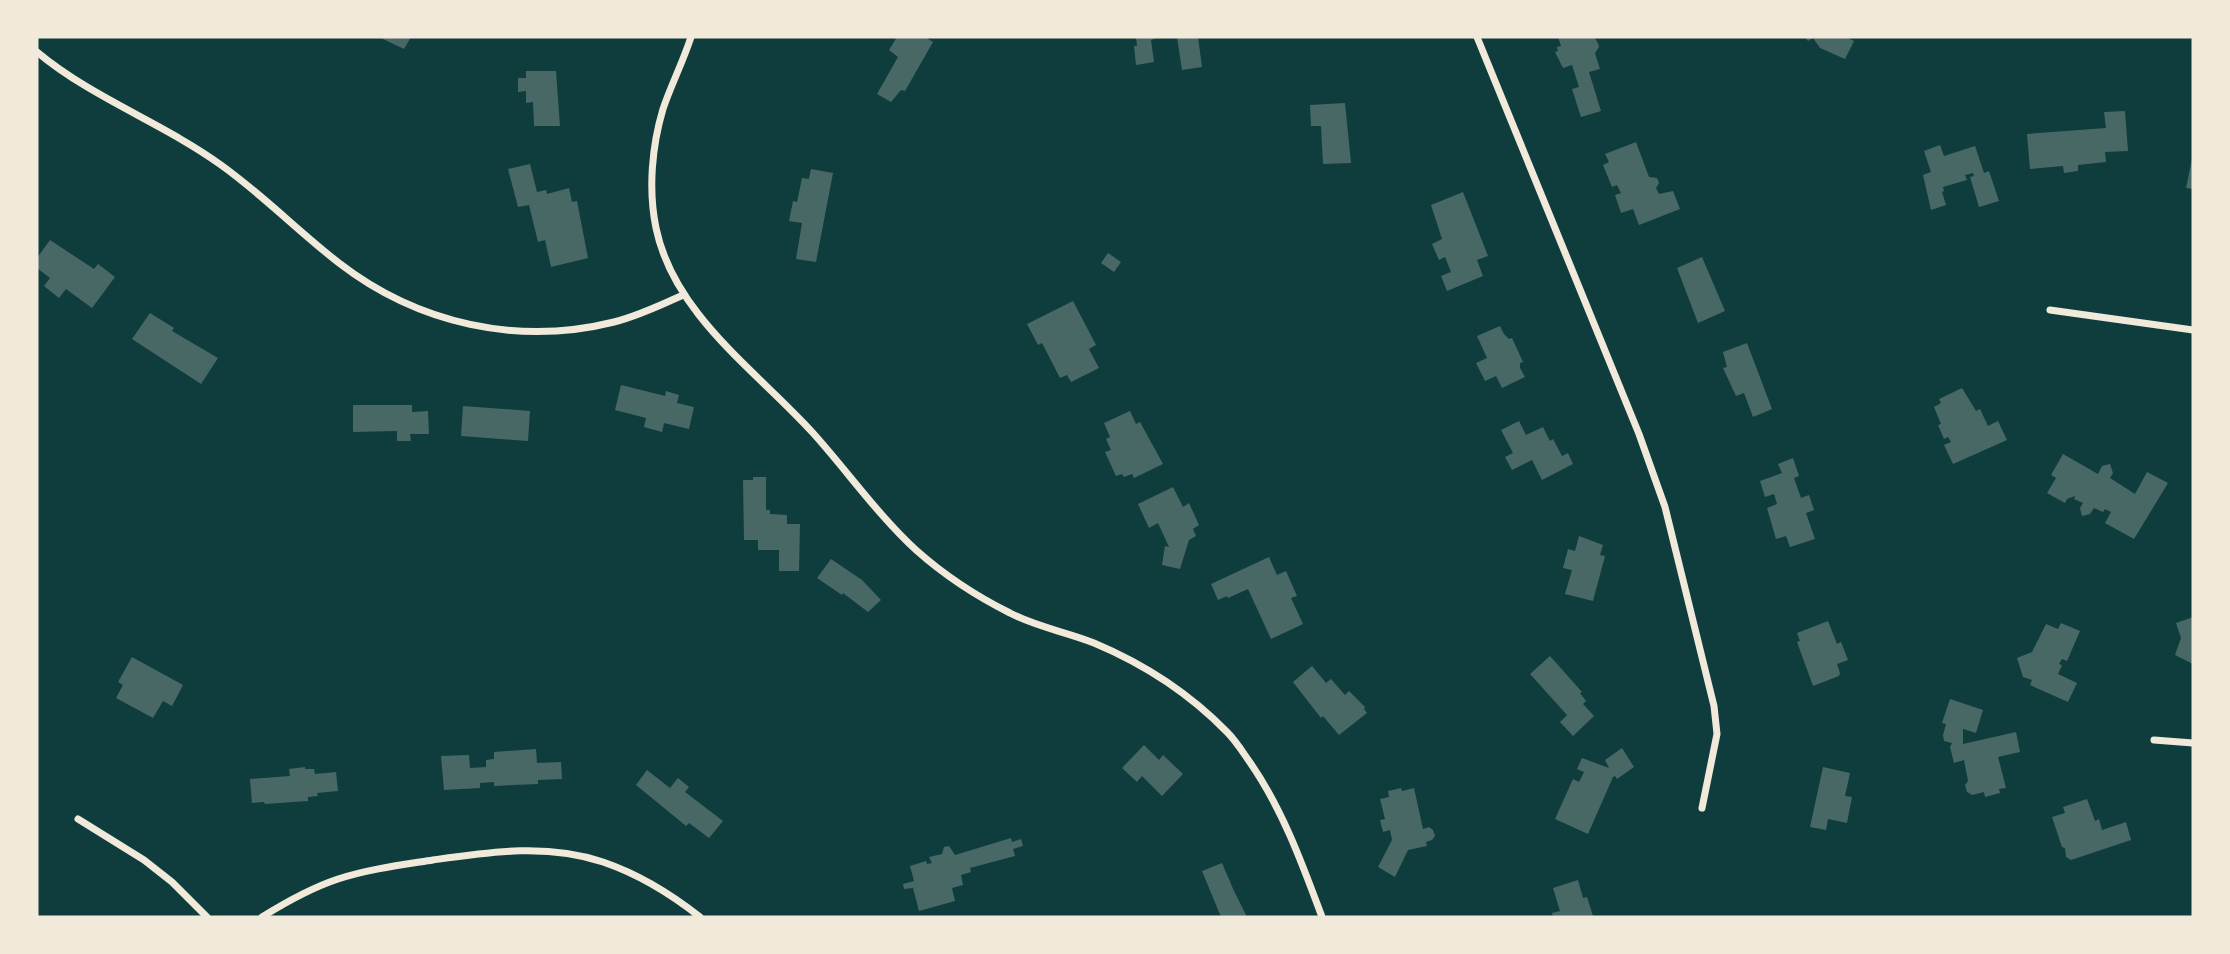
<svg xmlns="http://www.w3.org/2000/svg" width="2230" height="954" viewBox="0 0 2230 954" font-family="Ubuntu,sans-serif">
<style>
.building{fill:#486865}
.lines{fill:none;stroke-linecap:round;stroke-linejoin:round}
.minor{stroke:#f1e9da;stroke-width:7}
</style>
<rect width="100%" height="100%" fill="#0f3d3e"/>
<path class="building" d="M379 37H411L404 49Z
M897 37H925L933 42 905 91 901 90 891 102 877 94 898 57 889 50Z
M1136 37H1160L1151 40 1154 62 1136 65 1134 46H1137Z
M1177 37H1198L1202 67 1182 70Z
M1558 37H1594L1598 43 1599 47 1595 53 1600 69 1589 72 1601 111 1581 117 1572 89 1579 87 1572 65 1563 68 1555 52 1558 51 1557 47 1561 46Z
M1805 37H1846L1854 41 1845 59 1820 48 1813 38 1808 41Z
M526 71H556L560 126H534L533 102 526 103V91L518 92V78H526Z
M1345 103 1351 163 1323 164 1321 126H1311L1310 105Z
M2125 111 2128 151 2105 152 2106 162 2078 165V171L2064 173 2063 166 2030 169 2027 134 2106 128 2104 112Z
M1636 142 1649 177 1657 178 1659 183 1656 188 1659 194 1673 191 1680 209 1639 225 1633 209 1621 213 1615 195 1621 193 1617 185 1612 187 1603 165 1609 162 1605 154Z
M1940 145 1944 156 1975 146 1984 173 1989 171 1999 201 1979 207 1970 177 1974 176 1973 173 1965 175 1967 180 1943 187 1944 191 1942 192 1946 205 1931 210 1923 175 1931 172 1924 151Z
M2192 159H2193V189L2186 188Z
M530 164 537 192 546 190 547 194 569 188 572 202 577 201 588 258 551 267 545 240 538 242 529 205 518 207 508 169Z
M811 169 833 173 816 262 796 259 802 223 789 221 793 201 797 202 802 178 809 179Z
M1463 192 1488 256 1477 260 1483 276 1447 291 1441 276 1451 272 1445 257 1439 260 1432 244 1442 239 1431 205Z
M50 240 94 269 98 264 115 277 92 308 66 289 59 298 44 286 50 278 37 268V258Z
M1108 253 1121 262 1114 272 1101 263Z
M1702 257 1725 311 1698 323 1677 268Z
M1073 301 1096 345 1089 349 1099 368 1071 382 1067 375 1060 378 1042 343 1038 345 1027 324Z
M150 313 174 328 172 331 218 358 201 384 132 339Z
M1500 326 1504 334 1509 339 1512 338 1523 362 1520 363V368L1525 377 1502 388 1496 376 1485 381 1476 363 1487 358 1477 336Z
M1747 343 1772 409 1753 417 1744 393 1736 396 1723 368 1727 367 1723 352Z
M621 385 665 396 666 391 679 395 677 403 694 407 689 429 664 423 662 432 644 427 646 418 615 410Z
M1962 388 1976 411 1980 409 1988 426 1998 421 2007 440 1953 464 1944 445 1951 442 1948 437 1944 439 1938 425 1941 424 1934 407 1941 403 1939 399Z
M353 405H412V412L428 411 429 434H410L411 441H397V431L353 432Z
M463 406 530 411 528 441 461 436Z
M1130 411 1136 424 1140 422 1163 464 1134 478 1132 474 1124 477 1122 474 1116 476 1105 452 1111 450 1106 439 1110 437 1104 423Z
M1519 421 1526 435 1543 427 1550 441 1553 439 1562 456 1568 453 1573 464 1542 480 1532 460 1512 470 1505 457 1513 453 1501 430Z
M2063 454 2098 474 2102 466 2110 464 2113 473 2110 478 2135 494 2147 472 2168 483 2134 539 2105 523 2111 512 2105 509 2103 512 2094 508 2090 514 2082 516 2080 508 2083 503 2074 499 2075 496 2067 499 2065 503 2047 493 2056 478 2051 475Z
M1793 458 1799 476 1794 478 1801 498 1809 495 1814 510 1806 513 1815 539 1790 547 1786 536 1776 539 1767 508 1777 504 1774 494 1765 497 1760 481 1782 473 1778 464Z
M753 477H766V510H770V514L787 515V524H800L799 571H779V550H758V540H744L743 480H753Z
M1173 487 1183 507 1189 503 1199 525 1193 529 1196 536 1189 540 1180 569 1162 565 1165 546 1169 547 1158 523 1149 528 1138 504Z
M1579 536 1603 545 1600 555 1605 556 1593 601 1565 594 1572 570 1563 568 1568 549 1575 551Z
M1269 557 1277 575 1286 571 1297 596 1291 598 1303 624 1271 639 1248 589 1228 598 1227 596 1218 600 1211 584Z
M831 559 862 580 881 600 868 612 843 593 842 595 817 578Z
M2193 617V664L2175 655 2181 638 2176 623Z
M1828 621 1837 644 1841 642 1848 660 1837 664 1840 673 1839 676 1813 686 1797 642 1800 641 1797 633Z
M2061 623 2080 631 2067 661 2062 659 2059 664 2062 665 2058 674 2077 683 2068 702 2030 685 2032 680 2023 677 2017 658 2032 652 2046 624 2058 629Z
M1550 656 1582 692 1580 693 1586 701 1583 704 1594 716 1573 736 1560 722 1567 715 1530 674Z
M132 657 183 685 172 706 163 701 153 718 116 698 123 685 118 682Z
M1312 666 1326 683 1331 679 1345 695 1349 691 1365 707 1364 709 1367 713 1339 735 1323 716 1321 718 1293 682Z
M1950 699 1983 710 1976 733 1963 729V744L2016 732 2020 752 1998 757 2006 788 1999 789 2000 793 1985 797 1984 792 1972 795 1967 792 1965 785 1968 781 1964 760 1954 763 1950 747 1952 743 1944 741 1943 735 1946 724 1942 723Z
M1144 745 1159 760 1163 755 1183 774 1162 796 1142 776 1137 782 1122 768Z
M1622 748 1634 767 1617 779 1615 776 1613 777 1588 834 1555 819 1573 779 1579 782 1584 772 1577 769 1582 758 1609 768 1605 760Z
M536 749 537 763 561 762 562 779 538 780V784L494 786V782L480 783V788L444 790 441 756 469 755 470 768 486 767V760L494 759V752Z
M305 767V769H314L315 774 336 772 338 791 317 793 318 796 308 797V801L265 804 264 802 252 803 250 779 290 776 289 769Z
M1823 767 1850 773 1845 796 1852 797 1847 823 1828 819 1826 830 1810 827Z
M647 770 670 788 678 778 689 787 685 792 723 821 709 838 689 823 686 826 636 785Z
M1401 788 1402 791 1414 788 1423 829 1429 827 1433 830 1435 836 1432 840 1426 842 1427 846 1408 850 1395 877 1378 867 1392 840 1390 830 1383 832 1380 820 1385 819 1380 799 1389 797 1388 791Z
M2087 799 2095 821 2099 819 2102 830 2126 822 2131 840 2071 860 2066 857 2065 848 2062 847 2052 817 2065 813 2063 807Z
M1011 838 1012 842 1021 839 1023 846 1013 849 1015 856 970 868 971 872 961 875 963 885 952 888 955 901 919 911 913 888 904 889 903 884 914 881 910 866 926 861 927 864 932 863 929 857 942 854 944 847 949 846 955 855Z
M1222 863 1234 891 1247 917H1221L1202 871Z
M1578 880 1583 898 1587 897 1593 916 1553 917 1552 913 1560 911 1553 888Z"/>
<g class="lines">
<path class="minor" d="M691 37C683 62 671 85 663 109 652 146 648 189 656 228 674 315 757 371 813 433 848 472 878 515 916 550 944 575 976 596 1010 613 1036 627 1067 632 1094 643 1144 664 1189 693 1227 732 1236 741 1242 751 1249 761 1282 808 1302 863 1322 917
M1477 37 1639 434 1665 507 1714 706 1717 734 1702 808
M37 52C92 98 163 123 221 165 263 195 299 232 339 263 418 324 518 346 614 322 638 316 661 305 683 295
M2050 310 2193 330
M2154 740 2193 743
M78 819 144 860 172 882 207 917
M262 917C286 902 311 888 338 879 369 869 401 865 433 860 489 852 547 843 603 862 638 874 671 894 700 917"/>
</g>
<rect width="2230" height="954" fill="none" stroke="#f1e9da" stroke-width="77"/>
</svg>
